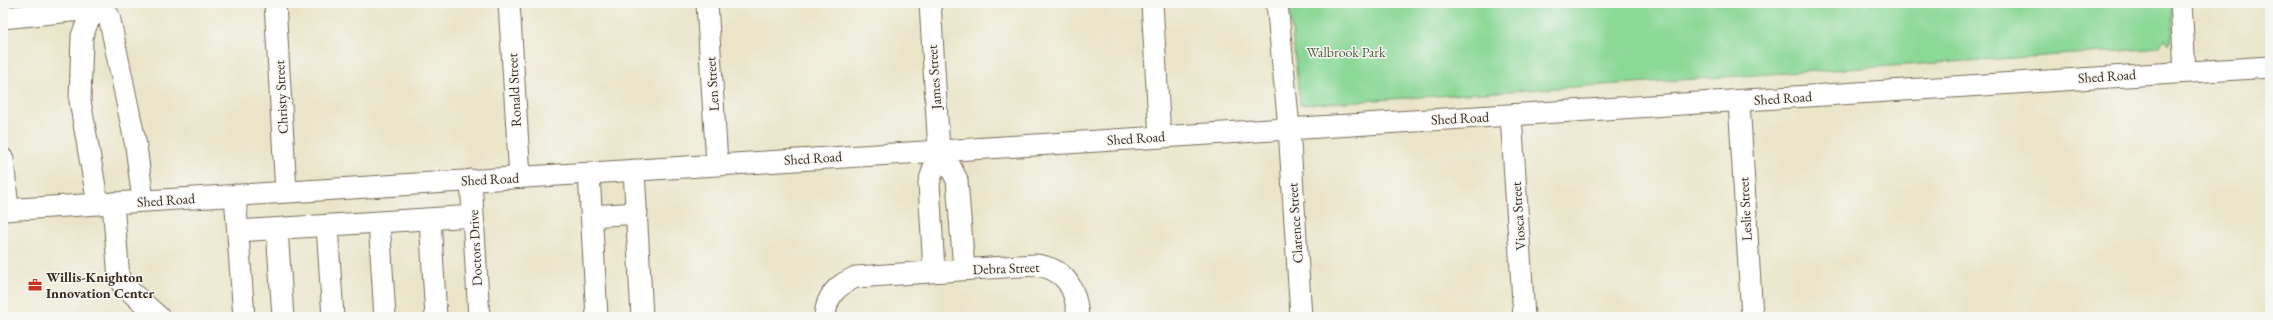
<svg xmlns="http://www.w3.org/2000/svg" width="2273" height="320" viewBox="0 0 2273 320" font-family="'EB Garamond',serif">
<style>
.green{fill:#8bd897;stroke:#63815a}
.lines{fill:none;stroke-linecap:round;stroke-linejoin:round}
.minor-casing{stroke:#786b5a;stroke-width:23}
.minor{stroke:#fff;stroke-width:21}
.labels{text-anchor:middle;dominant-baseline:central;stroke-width:3;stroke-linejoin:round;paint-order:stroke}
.park-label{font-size:14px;fill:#4f563c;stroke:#f6f6f2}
.street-label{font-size:14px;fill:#3b2a1e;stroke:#f6f6f2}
.poi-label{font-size:14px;font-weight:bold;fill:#3b2a1e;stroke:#f6f6f2;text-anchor:start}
</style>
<rect width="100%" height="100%" fill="#f6f6f2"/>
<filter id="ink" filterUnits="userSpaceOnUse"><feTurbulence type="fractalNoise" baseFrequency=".025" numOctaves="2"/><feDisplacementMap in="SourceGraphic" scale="8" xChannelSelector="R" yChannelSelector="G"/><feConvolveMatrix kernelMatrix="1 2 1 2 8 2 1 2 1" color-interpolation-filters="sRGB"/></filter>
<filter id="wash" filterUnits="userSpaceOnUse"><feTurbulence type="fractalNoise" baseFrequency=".012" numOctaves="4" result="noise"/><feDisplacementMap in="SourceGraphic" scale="16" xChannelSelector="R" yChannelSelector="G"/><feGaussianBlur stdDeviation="0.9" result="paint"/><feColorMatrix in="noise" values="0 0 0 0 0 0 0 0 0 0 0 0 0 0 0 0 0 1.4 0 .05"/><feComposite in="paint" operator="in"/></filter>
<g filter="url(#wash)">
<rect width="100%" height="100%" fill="#eae5c9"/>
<path class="green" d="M1289 3H2172L2173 33 2169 44 2165 39 2159 46 2150 49 1300 105Z"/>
</g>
<g filter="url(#ink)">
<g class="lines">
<g class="minor-casing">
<path id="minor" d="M100 3V8L109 16 136 146 143 201
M275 3 286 192
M509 3 520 177
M707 3 717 164
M930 3 939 151 929 183 934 271
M1152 3 1160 137
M1277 3 1289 128 1301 317
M2181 3 2185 71
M3 18 100 8 88 21 82 36 80 101 98 204
M1739 101 1752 317
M1511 115 1524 317
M939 151 948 162 957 180 964 269
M3 159 8 210
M634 170 642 317
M589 173 597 317
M471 180 479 317
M235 195 244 317
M113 203 119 279 123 285 159 317
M3 210 2270 67
M592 216 637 213
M430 219 436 317
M379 222 385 317
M327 225 333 317
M277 229 283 317
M238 231 473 216
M825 317C826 296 837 285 856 277L1035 265C1066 268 1076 289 1078 317"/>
</g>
<use href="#minor" class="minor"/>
</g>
</g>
<defs>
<g id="office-bare" transform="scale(1.08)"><path d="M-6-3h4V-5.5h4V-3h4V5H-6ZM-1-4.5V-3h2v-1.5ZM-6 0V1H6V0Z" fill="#c8321e" stroke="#f6f6f2" stroke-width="2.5" paint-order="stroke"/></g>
</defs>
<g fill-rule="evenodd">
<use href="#office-bare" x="35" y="285"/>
</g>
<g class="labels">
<g class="park-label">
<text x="1346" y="52">Walbrook Park</text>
</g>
<g class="street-label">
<text transform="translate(2107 76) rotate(-4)">Shed Road</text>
<text transform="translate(934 77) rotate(-94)">James Street</text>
<text transform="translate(712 84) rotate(-94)">Len Street</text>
<text transform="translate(514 90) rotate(-93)">Ronald Street</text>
<text transform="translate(281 97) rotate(-93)">Christy Street</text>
<text transform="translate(1783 98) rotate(-4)">Shed Road</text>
<text transform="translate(1460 118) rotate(-3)">Shed Road</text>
<text transform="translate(1136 138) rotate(-4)">Shed Road</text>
<text transform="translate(813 158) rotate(-4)">Shed Road</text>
<text transform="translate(490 179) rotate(-3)">Shed Road</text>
<text transform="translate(166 200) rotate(-4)">Shed Road</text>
<text transform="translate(1745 209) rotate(-93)">Leslie Street</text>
<text transform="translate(1518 216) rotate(-94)">Viosca Street</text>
<text transform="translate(1295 223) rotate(-94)">Clarence Street</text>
<text transform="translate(475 248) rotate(-93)">Doctors Drive</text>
<text transform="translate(1006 268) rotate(-2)">Debra Street</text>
</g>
<g class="poi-label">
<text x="46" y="277">Willis-Knighton<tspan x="46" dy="16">Innovation Center</tspan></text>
</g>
</g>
<rect width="2273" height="320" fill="none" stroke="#f6f6f2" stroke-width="16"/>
</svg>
